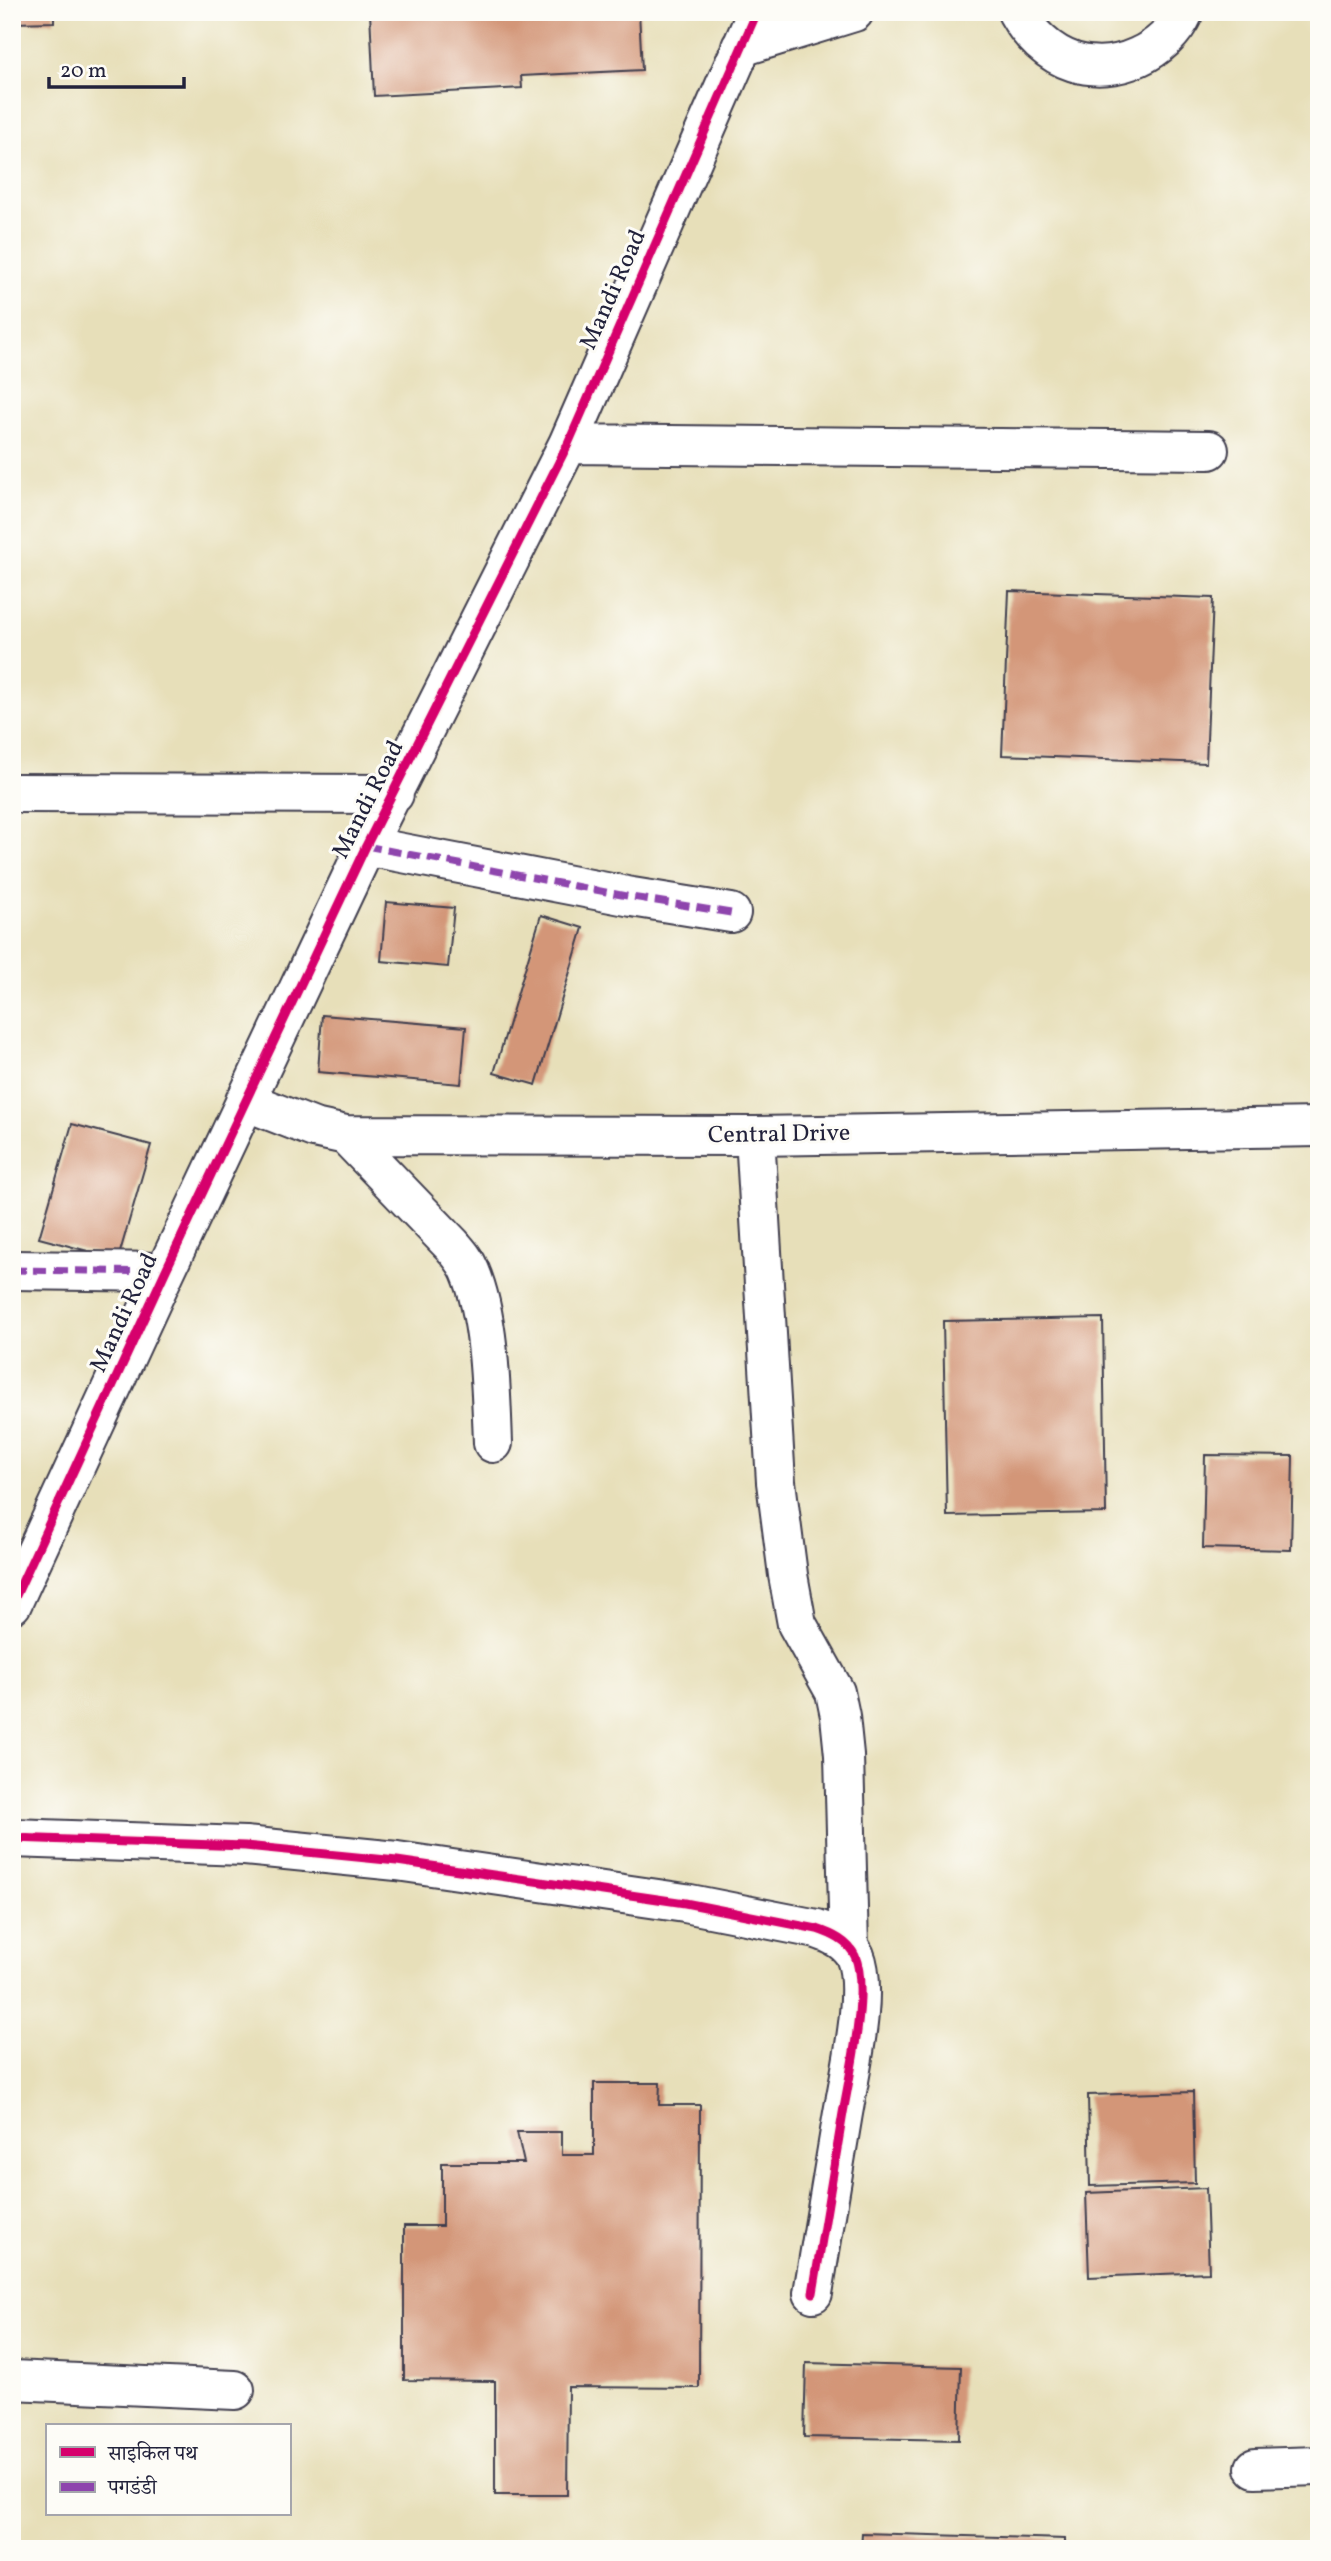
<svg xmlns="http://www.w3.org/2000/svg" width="1331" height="2561" viewBox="0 0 1331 2561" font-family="Vollkorn,'Noto Serif Devanagari',serif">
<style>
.building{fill:#d39678}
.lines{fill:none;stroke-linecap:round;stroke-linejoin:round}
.minor-casing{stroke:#403e4e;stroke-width:42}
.minor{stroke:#fff;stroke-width:38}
.quiet{stroke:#8e44ad;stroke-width:7;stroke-dasharray:14 7;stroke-linecap:butt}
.cycleway-casing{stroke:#fdfcf7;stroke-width:13}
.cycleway{stroke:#d6006c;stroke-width:9}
.labels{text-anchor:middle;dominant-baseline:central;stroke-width:6;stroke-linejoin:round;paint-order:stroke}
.street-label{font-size:24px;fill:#22223b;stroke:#fdfcf7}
</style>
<rect width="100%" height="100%" fill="#fdfcf7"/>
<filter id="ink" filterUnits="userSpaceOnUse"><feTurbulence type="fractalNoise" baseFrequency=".0143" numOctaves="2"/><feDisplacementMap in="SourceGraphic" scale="14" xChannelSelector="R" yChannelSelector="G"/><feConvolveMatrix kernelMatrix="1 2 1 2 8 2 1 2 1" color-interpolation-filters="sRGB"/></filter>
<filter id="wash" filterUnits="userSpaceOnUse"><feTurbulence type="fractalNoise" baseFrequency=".00686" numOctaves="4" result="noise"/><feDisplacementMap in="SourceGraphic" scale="28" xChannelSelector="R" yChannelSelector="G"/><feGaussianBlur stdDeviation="1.57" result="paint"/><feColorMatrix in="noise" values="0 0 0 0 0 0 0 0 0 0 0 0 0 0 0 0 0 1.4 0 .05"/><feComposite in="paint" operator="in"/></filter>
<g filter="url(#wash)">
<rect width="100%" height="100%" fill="#e7dfb9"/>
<g id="blocks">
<path class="building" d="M12 12H54V22L12 23Z
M370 12H639L642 70 521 76 522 88 374 96Z
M1009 591 1213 598 1206 763 1002 755Z
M386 902 454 908 448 967 381 961Z
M541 915 583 928 536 1085 494 1073Z
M322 1015 466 1027 461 1084 318 1072Z
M72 1124 151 1145 118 1259 39 1238Z
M1103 1318 1106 1513 947 1516 943 1321Z
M1205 1455 1293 1456 1291 1550 1203 1548Z
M594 2083H660L659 2105H700L699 2388 568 2387 567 2495H495V2381L404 2380V2226H442V2163H524L517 2132H562V2155H594Z
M1193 2092 1195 2183 1090 2186 1088 2095Z
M1206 2188 1209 2272 1089 2277 1086 2193Z
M806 2363 961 2367 959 2440 804 2437Z
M862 2533 1065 2539V2549H861Z"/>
</g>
</g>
<g filter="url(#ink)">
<use href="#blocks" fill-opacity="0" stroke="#403e4e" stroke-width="2"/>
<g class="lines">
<g class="minor-casing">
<path id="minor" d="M1017 12C1029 34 1049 54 1074 62 1116 75 1166 52 1184 12
M741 47 854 12
M568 444 1209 450
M12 793 394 794
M366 846 632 897 731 913
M245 1101 314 1128 346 1135 755 1136 1319 1127
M346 1135 452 1245C459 1253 466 1261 470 1271 490 1318 491 1392 493 1443
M755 1136 776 1482 788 1575 797 1624 835 1692 840 1716 844 1755 849 1947
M12 1270 165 1272
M12 1604 165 1272 366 846 568 444 757 12
M12 1838 245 1846 397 1861 685 1903 817 1929C832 1934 848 1941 855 1956 870 1991 848 2081 842 2119 832 2177 823 2235 813 2293
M12 2380 235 2390
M1255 2468 1319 2466"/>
</g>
<use href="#minor" class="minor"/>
<path class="quiet" d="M366 846 632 897 731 913
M12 1270 165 1272"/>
<g class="cycleway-casing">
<path id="cycleway" d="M12 1604 165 1272 366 846 568 444 757 12
M12 1838 245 1846 397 1861 685 1903 817 1929C832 1934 848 1941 855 1956 870 1991 848 2081 842 2119 832 2177 823 2235 813 2293"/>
</g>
<use href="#cycleway" class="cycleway"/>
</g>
</g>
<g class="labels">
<g class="street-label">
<text transform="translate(614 290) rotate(-66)">Mandi Road</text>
<text transform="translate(369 800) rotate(-63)">Mandi Road</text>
<text transform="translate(779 1135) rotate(-1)">Central Drive</text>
<text transform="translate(125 1313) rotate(-65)">Mandi Road</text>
</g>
</g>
<rect width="1331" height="2561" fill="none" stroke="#fdfcf7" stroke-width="42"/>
<rect x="46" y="2424" width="245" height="91" fill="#fdfcf7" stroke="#a5a5ac" stroke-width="2"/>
<rect x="60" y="2447" width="35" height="10" fill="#d6006c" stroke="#a5a5ac" stroke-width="2"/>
<text x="108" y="2460" font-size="21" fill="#22223b">साइकिल पथ</text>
<rect x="60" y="2482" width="35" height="10" fill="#8e44ad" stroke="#a5a5ac" stroke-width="2"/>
<text x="108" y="2494" font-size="21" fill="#22223b">पगडंडी</text>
<path d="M49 77v10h135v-10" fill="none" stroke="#22223b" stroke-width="3.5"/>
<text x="60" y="77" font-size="21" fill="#22223b" stroke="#fdfcf7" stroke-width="5" paint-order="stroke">20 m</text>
</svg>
